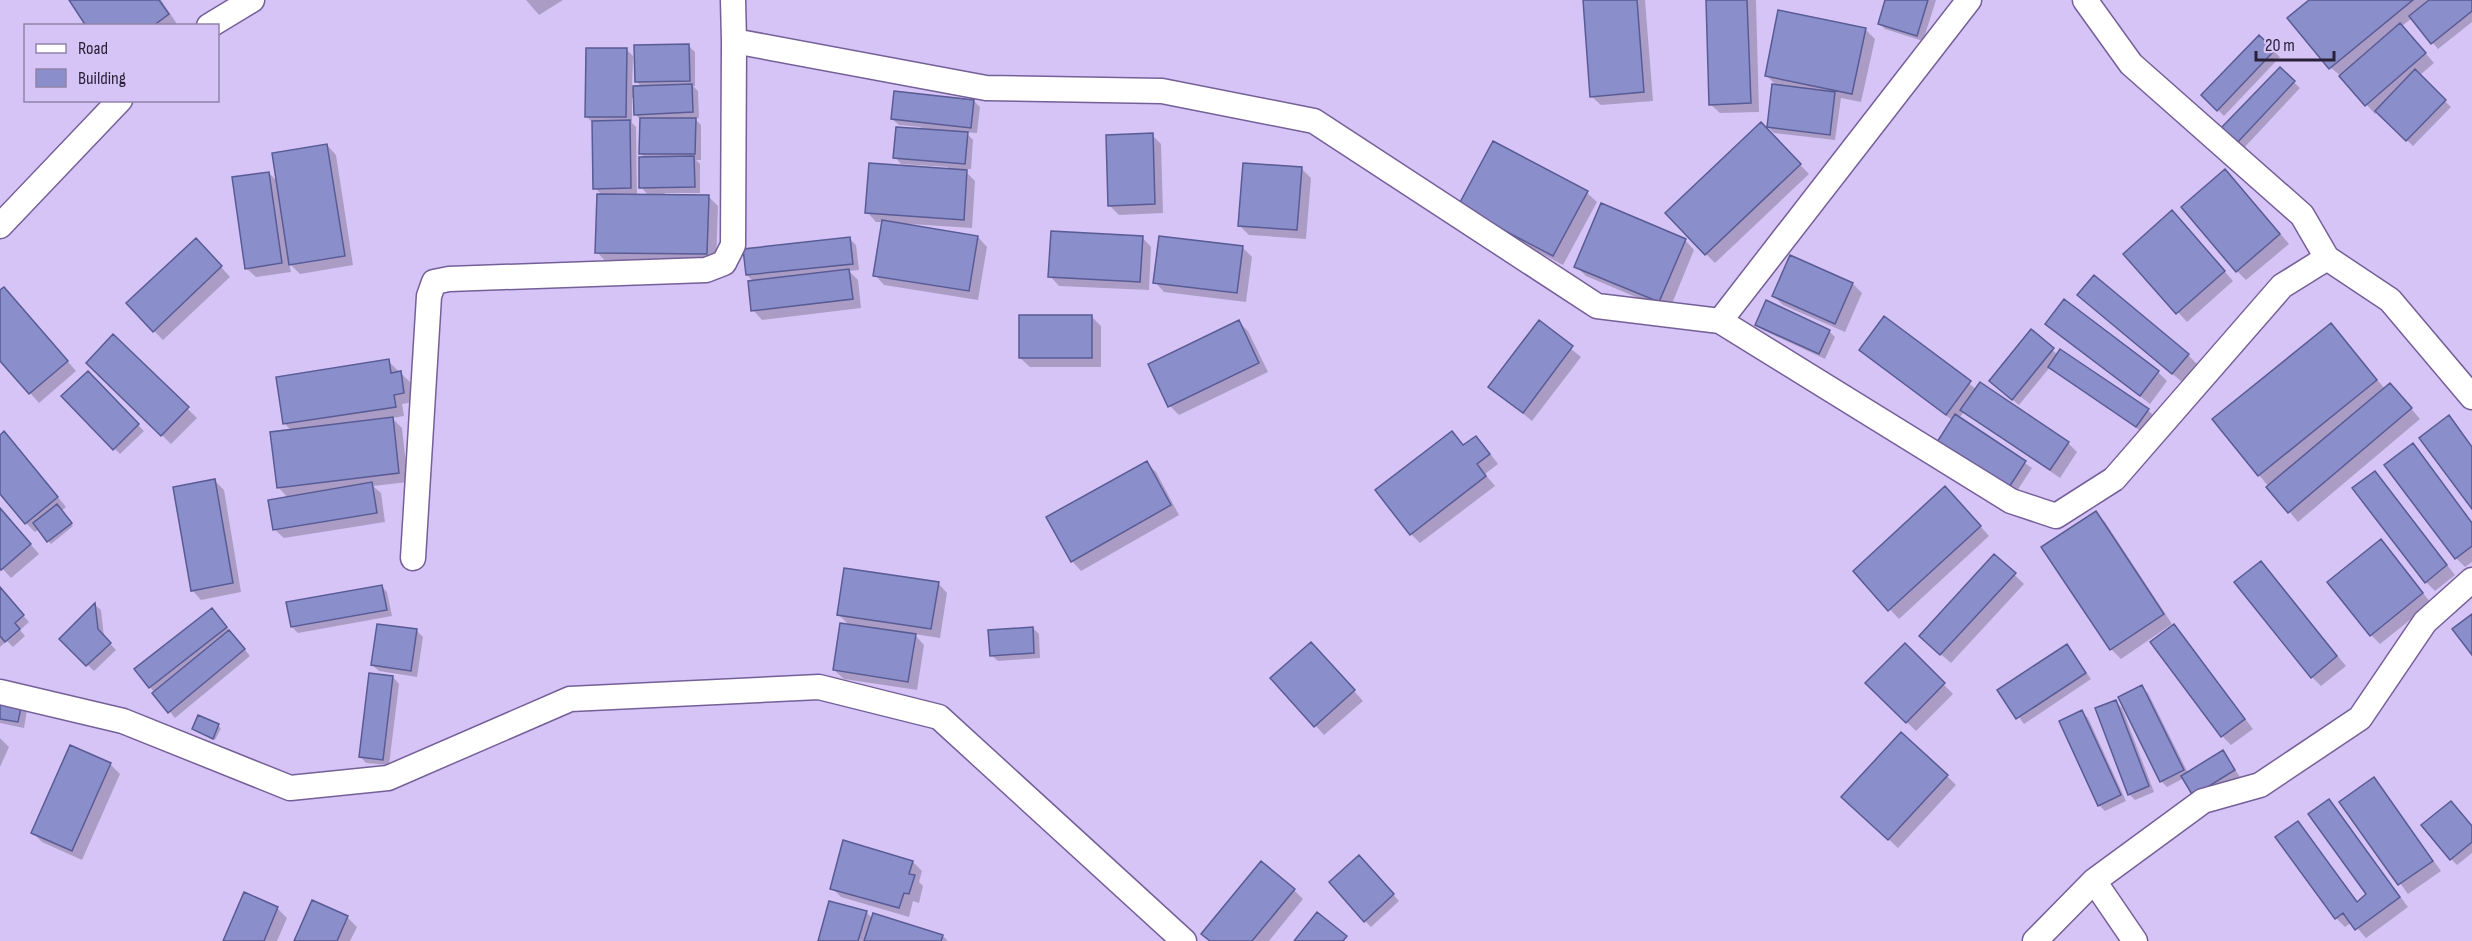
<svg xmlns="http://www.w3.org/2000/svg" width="2472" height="941" viewBox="0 0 2472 941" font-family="'Sofia Sans Condensed',sans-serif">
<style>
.shadow{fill:#0003;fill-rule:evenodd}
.building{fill:#8a8ecb;stroke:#595b94;stroke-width:1.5}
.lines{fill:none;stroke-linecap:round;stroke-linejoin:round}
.street-casing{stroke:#755f98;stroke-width:27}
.street{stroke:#fff;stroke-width:24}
</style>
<rect width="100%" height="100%" fill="#d6c4f7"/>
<path class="shadow" d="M70 0H161L177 24 88 26Z
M526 0H563L539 15Z
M1584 0H1645L1653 101 1601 105 1591 96Z
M1707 0H1756L1759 112 1720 113 1710 104Z
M1887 0H1936L1923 41 1885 29 1879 23Z
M2311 0H2472V22L2438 49 2412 18 2402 26 2434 63 2419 76 2451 107 2413 146 2378 112 2375 114 2341 76 2331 68 2289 18Z
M1865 29 1875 39 1861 102 1841 98 1835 140 1774 133 1768 127 1777 86 1766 75Z
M2259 37 2280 57 2224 116 2203 95Z
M689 46 695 52V86H693L698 91 699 118H694L701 125V160H696L700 164V193H665V196H708L718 206 716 263 606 262 597 252 602 195 595 188 592 122 586 116 627 50 633 56 632 88 642 87 636 81ZM632 98H635V114L642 121 641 154 645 158 641 187 649 196H637L636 127 632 123Z
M2280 69 2300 88 2244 148 2223 128Z
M974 101 980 107 977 133 965 132 973 140 971 169H963L975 181 972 228 910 224 909 226 978 237 987 247 978 300 884 285 875 275 884 222H876L867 212 947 170 948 167 901 164 895 157 921 127 899 125 892 119Z
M1761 124 1809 174 1715 263 1706 254Z
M1152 135 1161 144 1163 213 1119 215 1109 205Z
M1494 143 1587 193 1597 202 1563 265 1470 215Z
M327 145 336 155 353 265 300 274 289 263 291 272 256 277 246 268 269 173 278 182Z
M1301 168 1311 178 1306 239 1249 235 1240 226Z
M2234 180 2289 244 2246 280 2237 271Z
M2181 221 2233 281 2187 322 2125 254Z
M1142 237 1151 247 1149 290 1059 286 1050 276Z
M850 239 856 245 859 270 849 271 858 280 861 308 762 320 753 310 754 282 747 275Z
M1685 240 1694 250 1669 311 1586 276 1576 266Z
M1243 248 1252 257 1246 302 1164 292 1155 282Z
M205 249 230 277 163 340 154 331Z
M1791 257 1853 284 1862 293 1845 332 1783 305 1774 296Z
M0 292 13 298 76 371 39 403 0 359Z
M2088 304 2188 355 2197 364 2182 382Z
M1092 317 1101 326V367H1030L1020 358Z
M1884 318 1976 389 2068 443 2077 452 2060 478 1964 412 1959 418 2032 468 2015 494 1952 420 1861 350Z
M1239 322 1248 331 1268 372 1179 415 1170 406Z
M1539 323 1581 357 1532 421 1490 387Z
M1757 324 1829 331 1835 337 1825 359 1763 330Z
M2047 324 2158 372 2167 381 2150 404Z
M2331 325 2385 389 2399 394 2420 419 2298 522 2259 475Z
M2031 331 2058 355 2148 410 2154 416 2142 432 2050 367 2019 405 1997 387Z
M113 336 197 418 171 444 88 363Z
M388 361 410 382 413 402 402 404 404 416 392 418 402 428 408 482 373 486 381 493 385 522 284 538 274 529 288 498 278 487 292 431 285 424Z
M88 373 144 431 120 454 63 396Z
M1452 433 1465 446 1476 438 1485 447 1498 464 1485 474 1495 486 1420 543 1411 534Z
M0 437 13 443 66 507 61 511 73 526 51 544 39 529 35 532 26 523 0 492Z
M2412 445 2472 522V562L2465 567 2456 558Z
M1146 463 1156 472 1179 515 1081 571 1072 561Z
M2375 473 2455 575 2435 591 2426 582Z
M214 480 224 490 241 592 201 600 192 590Z
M1955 498 1989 536 1899 619 1855 572Z
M0 509 39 554 11 578 0 566Z
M2095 513 2105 522 2172 624 2121 659 2111 649 2043 548Z
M2381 541 2431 603 2380 644 2371 635Z
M1995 556 2024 584 1951 663 1930 645Z
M2261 563 2346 666 2321 686 2312 677Z
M938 583 947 593 940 638 914 634 924 645 917 690 844 679 834 670 850 626 839 615Z
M381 586 387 592 392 616 298 633 292 627Z
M0 589 29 622 20 630 25 636 13 647 7 641 0 647Z
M95 605 101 610 104 637 116 650 94 671 61 639Z
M218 616 250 656 175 718 150 687Z
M2174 626 2253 729 2231 745 2222 736Z
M1033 628 1039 634 1040 658 998 661 991 655Z
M417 631 423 637 417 677 379 671 372 665Z
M1905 645 1953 694 1916 731 1867 683Z
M2067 645 2091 679 2024 724 1999 690Z
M1320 653 1363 701 1324 735 1273 678Z
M393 677 399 684 389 765 366 763 360 756Z
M2142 687 2148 693 2188 773 2223 751 2240 777 2200 801 2184 778 2167 787 2161 781Z
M0 700 27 710 24 728 0 723Z
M2116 702 2122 708 2154 792 2135 800 2129 794Z
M2082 712 2088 718 2126 801 2105 811 2099 805Z
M199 717 221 728 215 740 193 729Z
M0 738 9 747 0 767Z
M110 764 120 774 82 860 42 842 33 833Z
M1947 776 1956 785 1898 848 1853 806Z
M2374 779 2441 871 2408 894 2341 802Z
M2329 801 2408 907 2366 938 2352 922 2345 927 2336 918 2298 823 2358 902 2368 894Z
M2472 826V853L2457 865 2451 859Z
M913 862 922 871 919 882 923 886 919 903 913 901 909 917 841 897 832 888Z
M1365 863 1399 901 1371 927 1365 921Z
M1294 890 1303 899 1269 941H1210Z
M277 908 287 918 277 941H225Z
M866 912 873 919 943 936 948 941H820Z
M347 917 357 927 350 941H296Z"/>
<path class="building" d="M69 0H159L169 14 153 26H86Z
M1583 0H1637L1644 92 1590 97Z
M1706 0H1747L1751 103 1709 105Z
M1885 0H1928L1917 36 1878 24Z
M2309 0H2413L2329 69 2287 18Z
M2429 0H2472V11L2431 44 2409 16Z
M1778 10 1866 28 1852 94 1765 76Z
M2400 23 2426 53 2365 106 2339 76Z
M2259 35 2275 50 2217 111 2201 95Z
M689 44 690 81 635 82 634 45Z
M586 48H627L626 117H585Z
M2280 67 2295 81 2237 143 2221 128Z
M2415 69 2446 100 2406 141 2375 111Z
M692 84 693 112 634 115 633 86Z
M1772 84 1835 92 1830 135 1767 127Z
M894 91 974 100 971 128 891 119Z
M640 118H696L695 154H639Z
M630 120 631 188 593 189 592 121Z
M1761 122 1801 164 1705 255 1665 213Z
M896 127 968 132 965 164 893 158Z
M1153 133 1155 204 1108 206 1106 135Z
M1493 141 1588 191 1553 256 1458 206Z
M327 144 345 256 289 265 272 153Z
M694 156 695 187 639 188V157Z
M869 163 967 170 964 220 865 213Z
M1243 163 1302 167 1297 230 1238 226Z
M2225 169 2280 234 2236 272 2181 207Z
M269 172 282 263 245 269 232 177Z
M597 194 709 195 707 254 595 253Z
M1601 203 1686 239 1659 302 1574 267Z
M2172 210 2225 271 2176 314 2123 254Z
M882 220 978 236 969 291 873 276Z
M1051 231 1143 236 1140 282 1048 277Z
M1159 236 1243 246 1237 293 1153 283Z
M850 237 853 264 746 275 743 249Z
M196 238 222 266 153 332 126 303Z
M1790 255 1853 283 1835 324 1772 296Z
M849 269 853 299 751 311 748 281Z
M2094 275 2189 354 2172 374 2077 295Z
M4 287 68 361 29 394 0 361V290Z
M2064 299 2159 371 2140 396 2045 324Z
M1766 300 1830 330 1819 354 1755 325Z
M1019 315H1092V358H1019Z
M1884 316 1971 381 1946 415 1859 350Z
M1239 320 1259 363 1168 407 1148 364Z
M1539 320 1573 346 1523 413 1488 387Z
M2331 323 2377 380 2258 476 2212 419Z
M2031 329 2054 348 2012 400 1989 381Z
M113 334 189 407 161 436 86 363Z
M2060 349 2149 409 2136 427 2048 367Z
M389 359 391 373 401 371 404 393 394 395 396 407 283 424 276 377Z
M88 371 139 424 113 450 61 396Z
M1980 382 2069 442 2050 470 1960 410Z
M2390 383 2412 408 2288 513 2266 487Z
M1955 414 2026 461 2008 489 1937 442Z
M2449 415 2472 447V509L2419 438Z
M393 417 399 473 277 488 270 432Z
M4 431 58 497 25 524 0 494V435Z
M1452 431 1463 445 1476 436 1490 454 1477 464 1486 476 1410 535 1375 490Z
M2413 443 2472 523V546L2455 559 2384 465Z
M1147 461 1171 505 1071 562 1046 517Z
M2375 471 2447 565 2425 583 2352 488Z
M215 479 233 583 191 591 173 487Z
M372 482 377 513 273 530 268 500Z
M1945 486 1981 526 1888 611 1853 571Z
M57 504 72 523 47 542 33 523Z
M0 508 31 544 1 570 0 568Z
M2096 511 2164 614 2110 650 2041 547Z
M2381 539 2423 593 2370 636 2327 582Z
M1994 554 2016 573 1940 655 1919 636Z
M2261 561 2337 656 2311 678 2234 582Z
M844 568 939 582 931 629 837 615Z
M382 585 387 610 291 627 286 602Z
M0 587 24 615 15 623 20 629 5 642 0 636Z
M95 603 98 629 111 643 86 666 59 639Z
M212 608 227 627 149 688 134 669Z
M2472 614V655L2452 629Z
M840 623 916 634 908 682 833 670Z
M377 624 417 629 411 671 371 665Z
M2174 624 2245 719 2221 737 2150 642Z
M1033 627 1034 653 990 656 988 630Z
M229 630 245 649 168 713 152 693Z
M1311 642 1355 690 1314 727 1270 678Z
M1905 643 1945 683 1906 723 1865 683Z
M2067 644 2086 673 2016 719 1997 690Z
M369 673 393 676 383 760 359 757Z
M2142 685 2184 770 2160 782 2118 697Z
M0 699 22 703 18 722 0 719Z
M2116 700 2149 786 2128 795 2095 708Z
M2082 710 2121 795 2098 806 2059 721Z
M198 715 219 724 213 739 192 729Z
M1901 732 1948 775 1888 840 1841 797Z
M70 745 111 763 72 851 31 833Z
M2223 750 2235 770 2193 796 2181 776Z
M2374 777 2433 861 2398 885 2339 802Z
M2329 799 2400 897 2355 930 2343 913 2335 919 2275 837 2298 821 2357 902 2366 894 2308 814Z
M2451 801 2472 826V842L2450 860 2421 825Z
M843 840 913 861 909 874 915 875 909 894 904 893 899 908 830 889Z
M1359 855 1394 894 1364 922 1329 882Z
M1261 861 1295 889 1252 941H1210L1201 934Z
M244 892 278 907 264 941H223Z
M312 900 348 916 337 941H294Z
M829 901 867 911 858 941H818Z
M1317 912 1347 936 1343 941H1294Z
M873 913 943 935 941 941H864Z"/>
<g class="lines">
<g class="street-casing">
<path id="street" d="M733 0 734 41
M2085 0 2131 64 2302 215 2327 258
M209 26 252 0
M0 226 120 100
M1720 321 2011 501 2056 516 2114 479 2282 286 2327 258 2390 300 2472 397
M413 558 429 296 434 282 449 279 706 270 724 263 733 245 734 41 986 88 1162 91 1314 121 1597 306 1720 321 1969 0
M0 692 123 721 290 788 388 778 570 699 819 687 939 717 1184 941
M2094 881 2135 941
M2035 941 2094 881 2203 801 2260 785 2360 718 2425 622 2472 580"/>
</g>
<use href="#street" class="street"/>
</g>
<rect x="24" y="24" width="195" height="78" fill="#d6c4f7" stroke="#9183ab" stroke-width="1.5"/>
<rect x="36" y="44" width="30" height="9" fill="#ffffff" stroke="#9183ab" stroke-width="1.5"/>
<text x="78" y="54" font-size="18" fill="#2a2139">Road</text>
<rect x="36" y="69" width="30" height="18" fill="#8a8ecb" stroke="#9183ab" stroke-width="1.5"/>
<text x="78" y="84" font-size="18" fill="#2a2139">Building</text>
<path d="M2256 51v9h78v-9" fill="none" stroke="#2a2139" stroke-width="3"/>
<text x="2265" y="51" font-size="18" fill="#2a2139" stroke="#d6c4f7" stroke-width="4.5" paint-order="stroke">20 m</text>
</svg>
